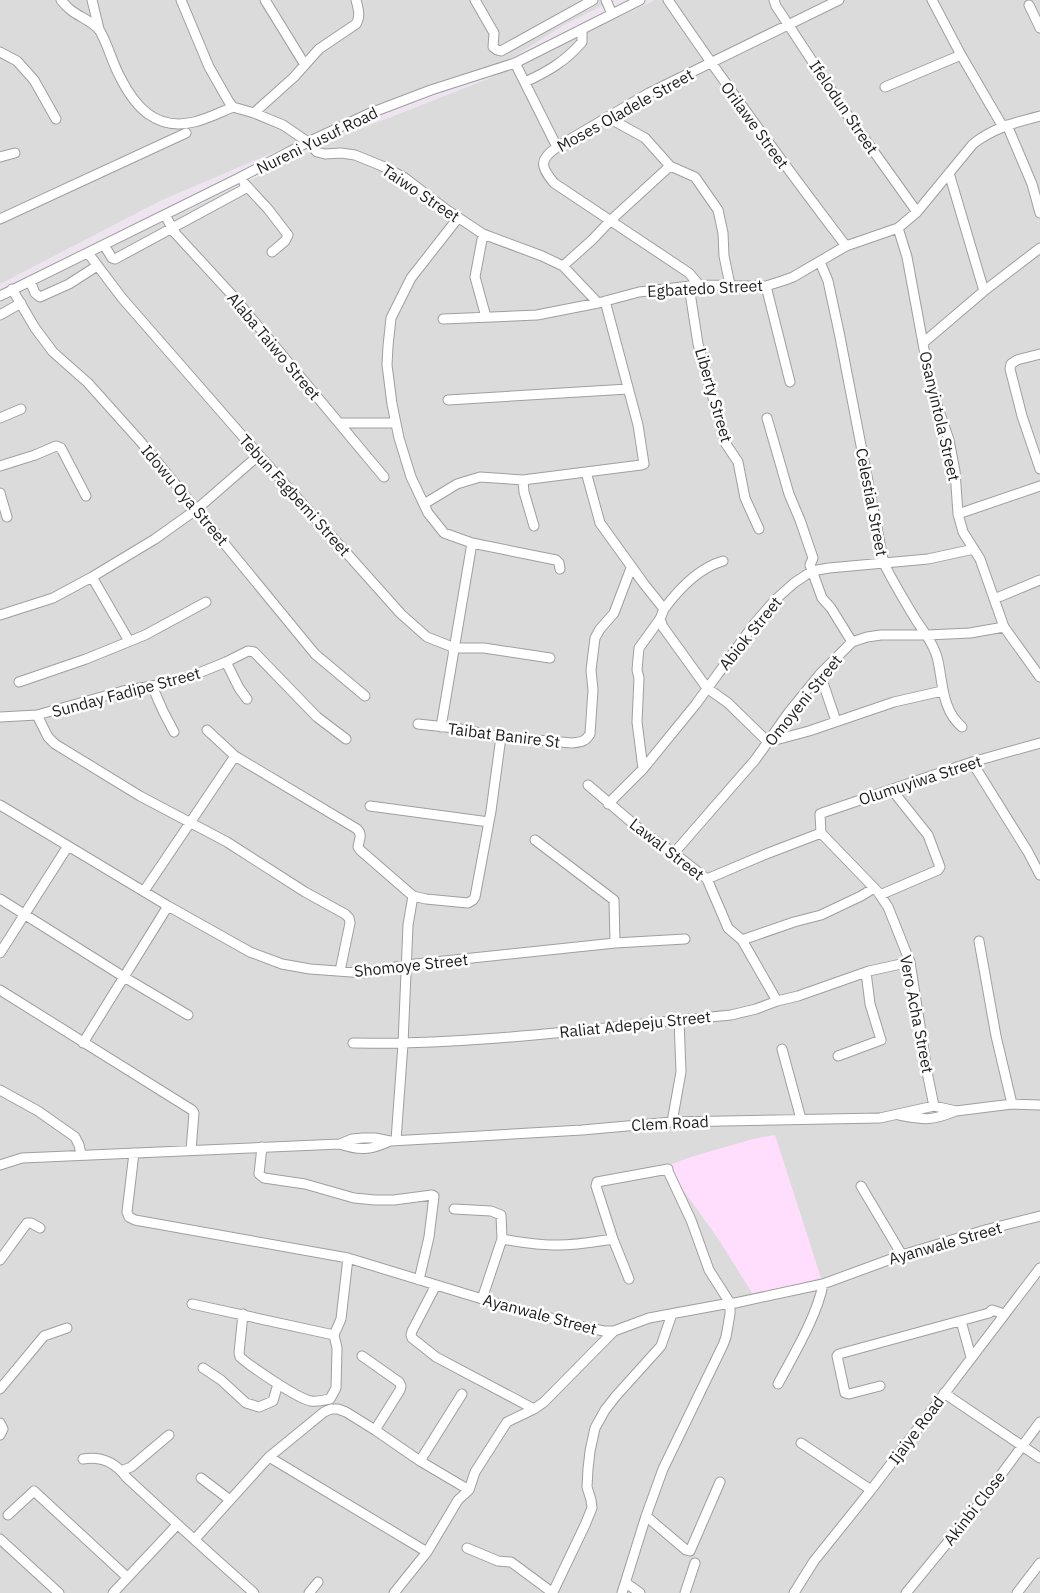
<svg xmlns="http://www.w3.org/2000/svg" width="1040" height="1593" viewBox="0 0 1040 1593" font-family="'IBM Plex Sans',sans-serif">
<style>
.residential{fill:#dbdbdc}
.education{fill:#ffddfc}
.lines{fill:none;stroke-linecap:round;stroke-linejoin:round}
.minor-casing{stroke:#9f9f9f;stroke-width:11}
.minor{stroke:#fff;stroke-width:9}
.labels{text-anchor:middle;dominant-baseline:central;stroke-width:5;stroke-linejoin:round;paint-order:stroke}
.street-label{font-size:16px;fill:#1e1e1e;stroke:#fff}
</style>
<rect width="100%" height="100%" fill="#ede4f0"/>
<path class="residential" d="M0 0H613L564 25 504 63 363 114 160 201 0 284Z
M655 0H1040V1593H0V303L125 240 345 135 488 79Z"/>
<path class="education" d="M775 1135 821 1278 754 1296 719 1240 666 1166 691 1157 753 1139Z"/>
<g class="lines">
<g class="minor-casing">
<path id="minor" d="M61 0C64 4 68 8 72 11 80 17 94 22 100 31 108 45 112 62 120 77 135 107 156 131 194 122 207 119 221 112 233 107
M92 0 99 29
M181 0 209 67 229 102 233 107 254 113 283 125 308 142 317 152 325 154 341 153 355 155 382 166 405 178 447 210 483 234 542 256 563 266 598 303
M265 0 305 65
M475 0 494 33 493 47 497 50 501 51 593 0
M606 0 612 14
M668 0C725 84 785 166 846 246
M774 0 776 6 847 114 917 212
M932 0 961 55 1003 127
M1029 5 1040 28
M0 52 17 61 34 80 56 119
M515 63 557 147
M525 82C547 72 566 61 582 42V30
M885 87 961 55
M254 113 294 77 319 49 356 24C361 16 358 8 356 0
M607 117 645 138 670 166 695 177 718 210 723 233 724 256 730 285
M1007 125 1032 184 1040 213
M0 157 15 153
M949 173 984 291
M244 183 268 209 288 235 285 241 272 252
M165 215 175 233 232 295 384 477
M458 218 411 278 391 318 388 346 387 365 392 404 399 438 411 477 428 513 444 533 472 543 556 560 559 563 560 569
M0 219 186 133
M898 228 907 257 931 387 949 440 955 471 958 514 963 532 980 559 1004 627 1040 677
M483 234 475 277 486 317
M104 245 112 258 115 259 248 187
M88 253 122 298 259 455 401 614 427 637 455 648H484L550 658
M820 262 828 281 839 332 884 564C894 583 905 602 916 620 924 632 935 646 938 661 943 684 942 710 962 727
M563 266 592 240 611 220 670 166
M30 281 35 293 40 297 69 284 97 266
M699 285 689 273 554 183C540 166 539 160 557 147L649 93 839 0
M689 286 698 344 722 430 726 444 738 462 745 498 759 529
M766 286 790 382
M12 289 35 328 53 352 88 383 140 441 315 654 365 696
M0 296 239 178 308 142 368 114 431 90 515 63 640 0
M0 315 21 303
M443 319 537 315 598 303 639 292 699 285 766 286 782 281 793 277 846 246 898 228 917 212 973 144C993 128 1016 122 1040 116
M923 343 984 291 1040 248
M1040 354 1017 360 1011 364 1010 369 1022 416 1040 469
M448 400 628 389
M0 418 21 409
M767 418 789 494 800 520 813 558 810 565 822 598 831 608 852 642
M341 423H396
M0 466 35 455 56 446 61 448 86 496
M586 472 600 523 644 584 664 609 660 619 663 627 707 688 728 703 768 742 809 731 894 702 942 691
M523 480 524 492 534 526
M0 493 7 517
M424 504 457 484 480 477 523 480 641 465 644 464 638 425 605 301
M958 514 1040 486
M92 577 129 641
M994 599 1040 580
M664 609C678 590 699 568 723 561
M0 615 53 598 92 577 155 539 197 509 259 455
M226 662 239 688 247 699
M820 674 836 721
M19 682 86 659 145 635 206 602
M152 686 163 711 174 732
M37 715 48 737 55 744 140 796 227 842 305 892 345 914 349 918 350 923 340 971
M0 717 37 715 123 691 152 686 189 677 226 662 248 651 254 652 317 717 346 739
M418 724 455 728 501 737 572 743C581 742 585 742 590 734L593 690 591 670 595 638 600 629 614 613 631 568
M441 727 472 543
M207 730 235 756 357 829C363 835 359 839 358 847L360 850 413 896 426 899 468 903 473 900 475 897 491 811 501 737
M972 762 1028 852 1040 875
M643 769 637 722 639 678 637 670 639 648 660 619
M588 785 643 832 674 853 707 879 728 928 742 940 777 1001
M608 804 643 769 696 704 755 623 775 600 794 583 812 571 829 568 928 559 974 549
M0 805 168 906 250 952 282 964 310 969 365 973 406 965 615 943 685 939
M370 806 489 822
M821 833 820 814 822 813 972 762 1040 743
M535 840 614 900 615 943
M674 853 755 760 789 712 820 674 852 642 867 637 881 635H927L970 633 1004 627
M707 879 766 854 821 833 878 892 888 907 910 962 928 1077 934 1106
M144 891 235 756
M880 895 938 870 940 867 928 835 892 790
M0 899 124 977 188 1015
M742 940 794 922 821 915 861 896 874 888
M979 941 996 1036 1012 1104
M0 953 68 846
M0 990 192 1110 194 1113 191 1150
M83 1043 168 906
M353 1043C479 1045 605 1027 731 1015L756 1009 777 1001 798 996 869 971 910 962
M782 1049 801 1119
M838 1056 881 1040 870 1004 866 972
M0 1090 38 1111 75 1137 79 1145 81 1154
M899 1115C925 1120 931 1121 956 1111
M672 1122 681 1072 679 1020
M396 1140 403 1044 408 925 413 896
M340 1144C360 1151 371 1150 390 1141
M262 1147 259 1174 264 1178 305 1184 354 1198 375 1200H394L432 1195 434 1196 429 1237 419 1280
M134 1153 127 1212 129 1217 135 1220 348 1258 492 1302 584 1327 604 1331H614L649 1318 730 1303H735L823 1284 902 1255 985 1230 1040 1216
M0 1165 22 1158 340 1144 352 1139 363 1138H375L390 1141 445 1138 582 1130 672 1122 880 1118 934 1106 956 1111 1012 1104 1040 1105
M861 1186 902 1255
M454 1209 491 1211 501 1215 502 1239 482 1299
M502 1239C519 1242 536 1245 553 1245 573 1246 593 1242 613 1239
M0 1260 27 1223H31L40 1228
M436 1285 412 1331 411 1335 412 1338 436 1357 534 1409
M192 1304 334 1335
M243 1314 239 1353 240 1357C250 1366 298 1399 311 1401 317 1402 324 1400 330 1399L336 1388 337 1348 334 1335 341 1319 348 1258
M961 1321 971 1357
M362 1356 399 1382 401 1386 400 1390 375 1430
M203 1368 221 1380 246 1403 259 1407 273 1401 278 1384
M778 1384C793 1356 818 1314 823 1284
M880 1386 849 1394 845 1393 837 1356 839 1354 989 1313 992 1310 1004 1314
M0 1389 44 1336 67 1328
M944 1393 1040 1458
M0 1423 3 1429 0 1435
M801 1443 871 1490
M269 1457 427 1552
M83 1459C101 1456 115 1462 126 1477 168 1516 211 1555 254 1593
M420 1461 462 1394
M121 1471 131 1467 169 1435
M201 1478 230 1500
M8 1515 34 1491 127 1577
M646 1516 686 1550 690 1551 720 1482
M0 1539 59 1593
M195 1539 269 1457 324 1412 331 1409H338L346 1412 375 1430 420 1461 469 1490
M467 1548 498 1561 511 1562 553 1593
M626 1583 640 1593
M553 1592 585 1525 592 1508 591 1500 587 1487 588 1469 590 1451 595 1428 605 1410 616 1396 661 1346 672 1314
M113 1593 177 1525
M309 1593 318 1582
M394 1593 427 1552 458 1500 469 1490 475 1472 507 1422 534 1409 544 1402 614 1331
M622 1593 646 1516 663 1469 723 1345 726 1337 730 1314V1303L709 1270 691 1220 667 1169H668L597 1182 596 1186 613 1239 629 1279
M685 1593 695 1563
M794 1593 814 1561 871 1490 1040 1268
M906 1593 980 1503 1040 1422
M1017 1593 1040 1563"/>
</g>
<use href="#minor" class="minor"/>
</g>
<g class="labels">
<g class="street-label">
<text transform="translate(844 107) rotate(56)">Ifelodun Street</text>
<text transform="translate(625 110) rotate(-29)">Moses Oladele Street</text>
<text transform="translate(755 125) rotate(54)">Orilawe Street</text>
<text transform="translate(317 140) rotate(-26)">Nureni Yusuf Road</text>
<text transform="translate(421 193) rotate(34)">Taiwo Street</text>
<text transform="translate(705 288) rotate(-3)">Egbatedo Street</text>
<text transform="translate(274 346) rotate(50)">Alaba Taiwo Street</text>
<text transform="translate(714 395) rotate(74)">Liberty Street</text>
<text transform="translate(940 416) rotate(77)">Osanyintola Street</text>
<text transform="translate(185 495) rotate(50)">Idowu Oya Street</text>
<text transform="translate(295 495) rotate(48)">Tebun Fagbemi Street</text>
<text transform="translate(872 502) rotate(79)">Celestial Street</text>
<text transform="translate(750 633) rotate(-51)">Abiok Street</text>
<text transform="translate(126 692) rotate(-15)">Sunday Fadipe Street</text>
<text transform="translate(803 700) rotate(-51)">Omoyeni Street</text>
<text transform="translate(504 735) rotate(7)">Taibat Banire St</text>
<text transform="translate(920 780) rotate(-18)">Olumuyiwa Street</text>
<text transform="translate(667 849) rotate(38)">Lawal Street</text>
<text transform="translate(411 965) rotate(-6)">Shomoye Street</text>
<text transform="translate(917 1014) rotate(79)">Vero Acha Street</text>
<text transform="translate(635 1024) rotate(-6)">Raliat Adepeju Street</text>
<text transform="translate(670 1123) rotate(-3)">Clem Road</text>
<text transform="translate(945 1243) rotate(-16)">Ayanwale Street</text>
<text transform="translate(540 1314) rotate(15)">Ayanwale Street</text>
<text transform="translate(916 1430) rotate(-53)">Ijaiye Road</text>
<text transform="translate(974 1508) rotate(-52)">Akinbi Close</text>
</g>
</g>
</svg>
